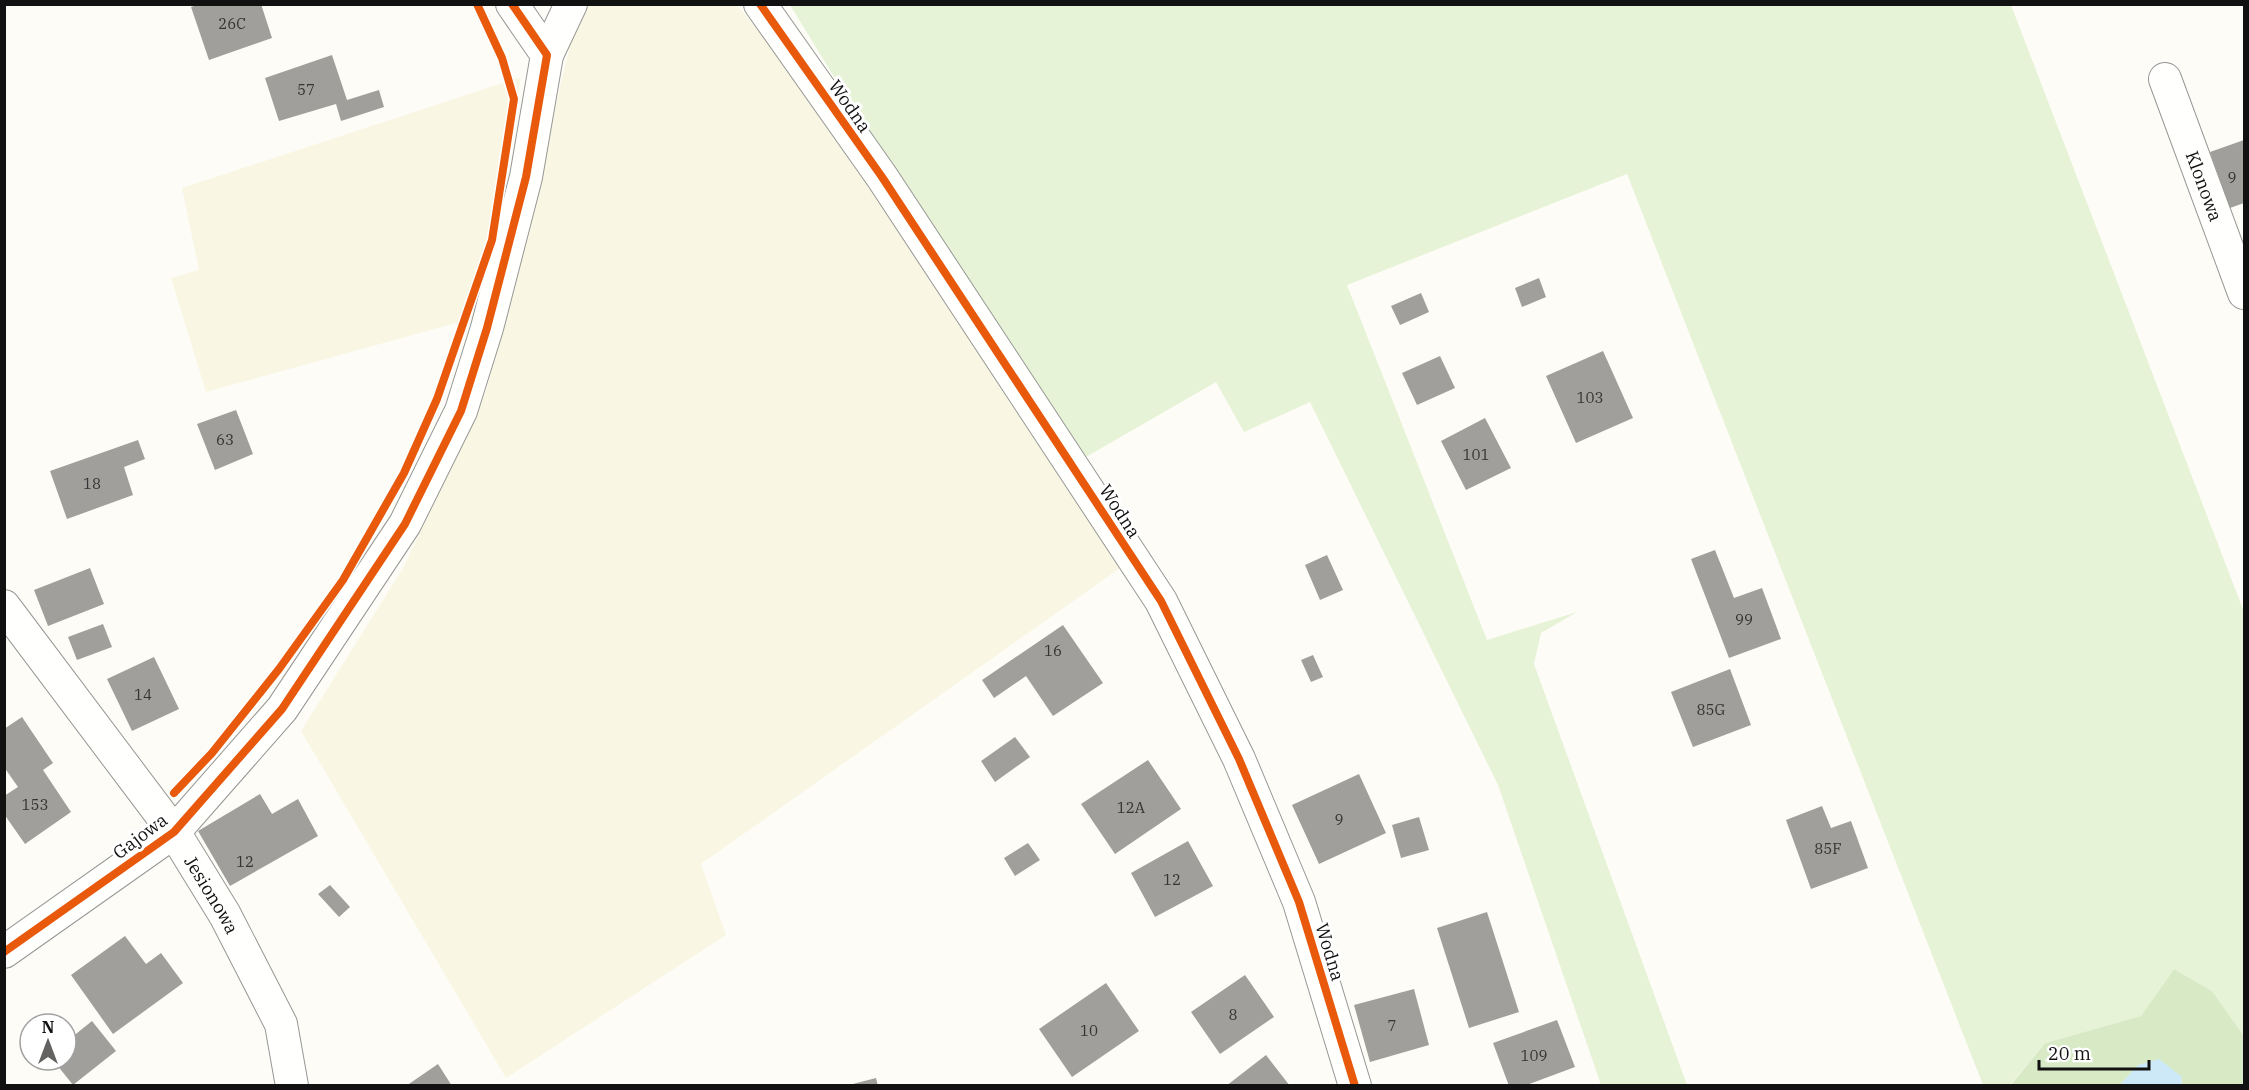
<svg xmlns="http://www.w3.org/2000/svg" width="2249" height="1090" viewBox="0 0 2249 1090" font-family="'IBM Plex Serif',serif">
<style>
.farmland{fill:#f9f7e4}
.green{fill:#e7f3d7}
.forest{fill:#d8eac5}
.water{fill:#cde8f7}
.building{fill:#a19f9c}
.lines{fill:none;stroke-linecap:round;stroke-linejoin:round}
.minor-casing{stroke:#979795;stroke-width:34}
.minor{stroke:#fffffe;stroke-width:32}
.cycleway-casing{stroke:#fff;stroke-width:11}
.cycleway{stroke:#e8590c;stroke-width:8}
.labels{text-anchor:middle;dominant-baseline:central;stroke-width:6;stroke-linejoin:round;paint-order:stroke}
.number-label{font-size:15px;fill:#353434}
.street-label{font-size:18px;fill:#111;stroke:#fff}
</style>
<rect width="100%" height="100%" fill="#fdfcf7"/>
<path class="farmland" d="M589 5H737L882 177 1133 559 701 864 726 935 506 1078 301 731 403 568 486 391 574 29Z
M521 77 502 200 478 317 206 392 171 278 199 270 182 188Z"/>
<path class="green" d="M790 5H2011L2244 612V1036L2212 991 2174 969 2141 1016 2045 1043 2010 1085H1983L1627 174 1347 285 1487 640 1577 612 1541 633 1534 664 1687 1085H1601L1498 785 1310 402 1244 432 1216 382 1072 465Z"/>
<path class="forest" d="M2174 969 2212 991 2244 1036V1085H2182L2181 1076 2138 1065 2120 1085 2010 1086 2045 1043 2141 1016Z"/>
<path class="water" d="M2159 1059 2181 1076 2182 1085H2120L2138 1065Z"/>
<path class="building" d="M200 4H261L272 38 209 60 191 7Z
M332 55 347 100 379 90 384 107 341 121 336 104 279 121 265 78Z
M2244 140V203L2230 208 2210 152Z
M1539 278 1546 297 1522 307 1515 288Z
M1421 293 1429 312 1400 325 1391 306Z
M1603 351 1633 418 1576 443 1546 376Z
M1440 356 1455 388 1417 405 1402 373Z
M236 410 253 454 215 470 197 424Z
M1485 418 1511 468 1466 490 1441 441Z
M138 440 145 459 124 467 133 495 67 519 50 471Z
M1715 550 1734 598 1762 588 1781 639 1729 658 1691 559Z
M1327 555 1343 590 1320 600 1305 565Z
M90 568 104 604 48 626 34 590Z
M103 624 112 647 77 660 68 637Z
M1063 625 1103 683 1053 716 1026 676 994 698 982 680Z
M1313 655 1323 677 1311 682 1301 660Z
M154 657 179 709 132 731 107 679Z
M1730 669 1751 725 1693 747 1671 692Z
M22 717 53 763 43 770 71 812 25 844 4 814V796L18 787 4 767V729Z
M1015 737 1030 757 995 782 981 761Z
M1148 760 1181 809 1115 854 1081 804Z
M1359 774 1386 833 1319 864 1292 805Z
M260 794 272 814 298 799 318 836 230 886 198 831Z
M1822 806 1831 828 1851 821 1868 868 1811 889 1786 820Z
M1419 817 1429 850 1401 858 1392 825Z
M1188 841 1213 886 1155 917 1131 873Z
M1028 843 1040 860 1015 876 1004 858Z
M330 885 350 907 339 917 318 894Z
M1487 912 1519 1012 1469 1028 1437 928Z
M125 936 146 964 161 953 183 983 113 1034 71 975Z
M1245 975 1274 1017 1220 1054 1191 1012Z
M1106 983 1139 1031 1072 1077 1039 1029Z
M1414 989 1429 1045 1370 1062 1354 1005Z
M1557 1020 1575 1067 1524 1086H1509L1493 1043Z
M92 1021 116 1051 73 1085 53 1060H66V1042Z
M1266 1055 1290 1086H1226Z
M438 1064 452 1086H406L419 1077Z
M876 1078 878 1086H849V1085Z"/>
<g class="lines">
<g class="minor-casing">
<g id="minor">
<path d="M760 4 882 177 1161 601 1239 759 1299 902 1355 1086"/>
<path d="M547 55 571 4"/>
<path id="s1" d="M2165 79 2244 293"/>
<path id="s2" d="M4 606 174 832 225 915 281 1024 292 1086"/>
<path d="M4 952 174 832 282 709 405 524 461 411 487 328 526 177 547 55 512 4"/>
</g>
</g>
<use href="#minor" class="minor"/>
<g class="cycleway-casing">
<path id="cycleway" d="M760 4 882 177 1161 601 1239 759 1299 902 1355 1086
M174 793 212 753 279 669 343 580 404 473 437 399 492 240 514 99 502 58 477 4
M4 952 174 832 282 709 405 524 461 411 487 328 526 177 547 55 512 4"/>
</g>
<use href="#cycleway" class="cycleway"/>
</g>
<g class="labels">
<g class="number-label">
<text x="232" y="23">26C</text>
<text x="306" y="89">57</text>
<text x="2232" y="177">9</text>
<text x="1590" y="397">103</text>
<text x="225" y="439">63</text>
<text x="1476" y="454">101</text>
<text x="92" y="483">18</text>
<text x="1744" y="619">99</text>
<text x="1053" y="650">16</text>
<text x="143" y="694">14</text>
<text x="1711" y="709">85G</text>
<text x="35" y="804">153</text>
<text x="1131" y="807">12A</text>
<text x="1339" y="819">9</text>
<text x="1828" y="848">85F</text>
<text x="245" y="861">12</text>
<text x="1172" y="879">12</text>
<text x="1233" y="1014">8</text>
<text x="1392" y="1025">7</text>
<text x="1089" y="1030">10</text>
<text x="1534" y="1055">109</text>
</g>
<g class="street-label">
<text transform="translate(850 106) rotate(55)">Wodna</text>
<text stroke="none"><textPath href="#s1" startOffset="114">Klonowa</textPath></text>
<text transform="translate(1120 511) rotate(57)">Wodna</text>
<text transform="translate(140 836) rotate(-37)">Gajowa</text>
<text stroke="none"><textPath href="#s2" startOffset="356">Jesionowa</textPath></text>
<text transform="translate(1330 952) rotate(73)">Wodna</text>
</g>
</g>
<rect width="2249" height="1090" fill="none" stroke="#111111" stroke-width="12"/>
<g transform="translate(48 1042)"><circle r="28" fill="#ffffff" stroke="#a0a0a0" stroke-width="1.5"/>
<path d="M0-4.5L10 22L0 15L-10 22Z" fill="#646362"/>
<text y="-9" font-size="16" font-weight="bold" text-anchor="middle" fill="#111111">N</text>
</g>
<path d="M2039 1060v9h110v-9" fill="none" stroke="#111111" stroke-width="3"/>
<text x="2048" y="1060" font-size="18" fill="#111111" stroke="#ffffff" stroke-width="4.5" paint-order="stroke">20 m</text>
</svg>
